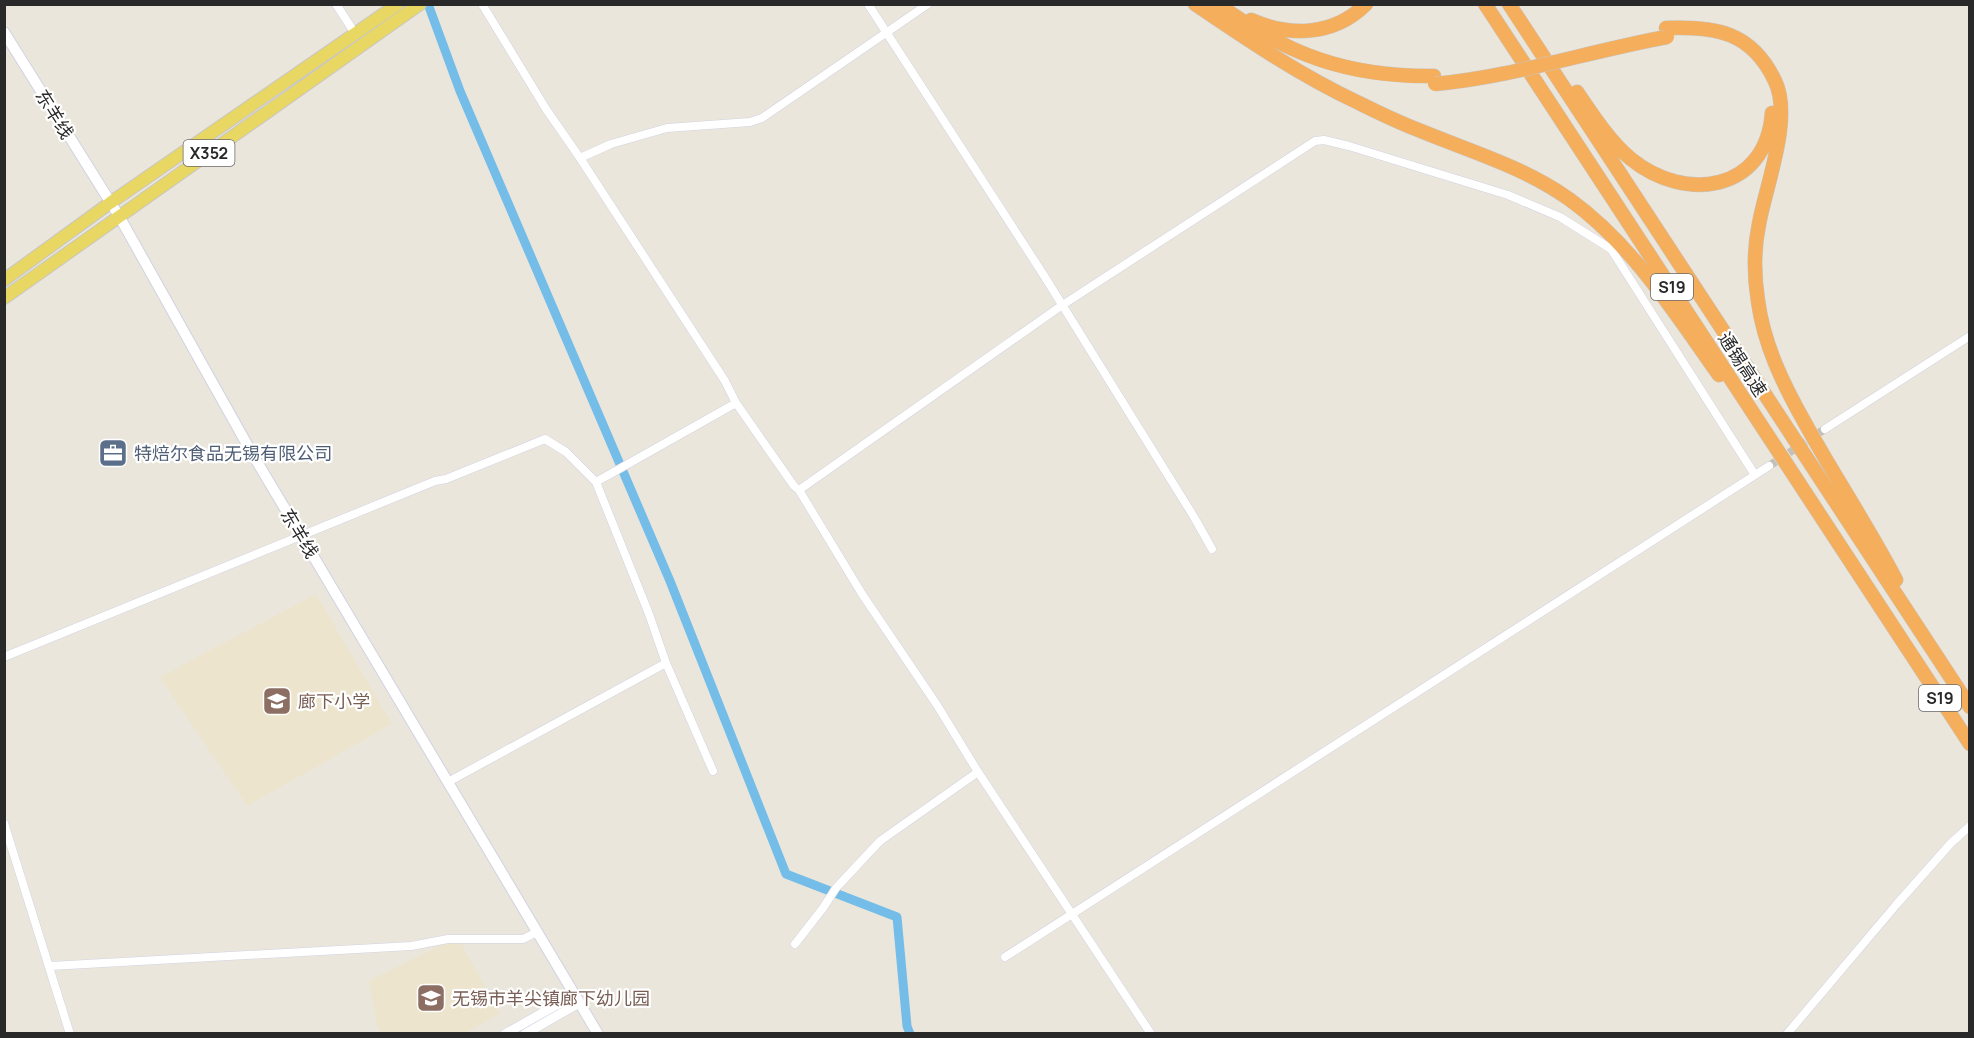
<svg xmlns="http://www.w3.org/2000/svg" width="1974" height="1038" viewBox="0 0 1974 1038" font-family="Manrope,'Noto Sans SC',sans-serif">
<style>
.education{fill:#ece4cc}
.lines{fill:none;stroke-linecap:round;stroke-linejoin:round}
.canal{stroke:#74bde8;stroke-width:9}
.minor-tunnel{stroke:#c4c0b8;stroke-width:8;stroke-dasharray:8 4;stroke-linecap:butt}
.minor-casing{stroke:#d1d2e1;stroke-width:9}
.tertiary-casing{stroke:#d1d2e1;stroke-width:10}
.secondary-casing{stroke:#d1d2e1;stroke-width:12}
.primary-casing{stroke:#c7c7c7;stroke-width:14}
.motorway-casing{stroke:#c7c7c7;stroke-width:15}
.minor{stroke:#fff;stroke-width:8}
.tertiary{stroke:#fff;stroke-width:9}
.secondary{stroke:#fff;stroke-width:10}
.primary{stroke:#e9d763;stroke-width:12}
.motorway{stroke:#f5ae5c;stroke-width:14}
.motorway-bridge-casing{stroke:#c7c7c7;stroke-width:15;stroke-linecap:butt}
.motorway-bridge{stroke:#f5ae5c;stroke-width:14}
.labels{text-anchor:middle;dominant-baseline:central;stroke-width:4.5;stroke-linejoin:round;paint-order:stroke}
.shield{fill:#fff;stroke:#696969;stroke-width:1.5}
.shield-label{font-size:16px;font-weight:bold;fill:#292929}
.street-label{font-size:18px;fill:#292929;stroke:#fff}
.service-label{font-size:18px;fill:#4e5e75;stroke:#fff;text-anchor:start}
.education-label{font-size:18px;fill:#785e54;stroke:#fff;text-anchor:start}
</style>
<rect width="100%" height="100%" fill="#ebe6dc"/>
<path class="education" d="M316 594 392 724 247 806 160 677Z
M445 943H461L500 1014 465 1033H381L377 1026 369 981Z"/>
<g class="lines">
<path class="canal" d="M428 4 460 91 670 581 786 874 897 917 907 1026 910 1034"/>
<path class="minor-tunnel" d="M1769 466 1825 429"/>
<g class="minor-casing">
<path id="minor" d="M336 4 356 35
M482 4 546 109 580 158 725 381 736 403 794 486 799 490 862 594 937 705 978 772 1151 1034
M868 4 1043 274 1194 517 1212 549
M580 158 611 144 667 128 750 122 762 118 928 4
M1825 429 1970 336
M596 482 736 403
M799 490 1061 306 1315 141 1324 140 1349 146 1508 195 1560 217 1611 249 1755 475
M4 657 435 481 446 479 545 439 566 452 596 482 649 614 666 663 713 771
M448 782 666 663
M4 823 70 1034
M795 944 823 908 836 888 880 841 978 772
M1005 957 1769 466
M50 966 411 946 448 939H523L537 932
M1787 1034 1896 905 1951 843 1970 826"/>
</g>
<g class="tertiary-casing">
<path id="tertiary" d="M505 1034 574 995
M525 1034 579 1003"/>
</g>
<g class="secondary-casing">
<path id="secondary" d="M4 32 119 216 253 455 598 1034"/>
</g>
<g class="primary-casing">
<path id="primary" d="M4 280 110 203 398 4
M4 298 420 4"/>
</g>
<g class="motorway-casing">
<path id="motorway" d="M1195 4C1248 40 1301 76 1359 103 1379 113 1400 123 1421 131 1472 152 1524 167 1569 199 1633 245 1674 312 1719 375
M1218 4C1287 55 1348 77 1434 76
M1485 4 1970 744
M1509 4 1970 707
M1251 20C1290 37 1334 36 1366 4
M1666 28C1716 26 1752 32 1775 81 1793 118 1766 185 1759 224 1754 248 1754 276 1758 301 1764 345 1783 384 1805 423 1834 476 1868 526 1896 580
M1577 92C1593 115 1609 141 1631 159 1685 203 1766 192 1772 113"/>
</g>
<use href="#minor" class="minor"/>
<use href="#tertiary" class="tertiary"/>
<use href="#secondary" class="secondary"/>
<use href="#primary" class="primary"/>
<use href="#motorway" class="motorway"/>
<g class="motorway-bridge-casing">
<path id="motorway-bridge" d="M1435 84C1513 77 1589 51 1667 37"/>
</g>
<use href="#motorway-bridge" class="motorway-bridge"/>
</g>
<defs>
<g id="office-square" transform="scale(1.5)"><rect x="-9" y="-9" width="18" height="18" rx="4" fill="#5c6f8a" stroke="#fff"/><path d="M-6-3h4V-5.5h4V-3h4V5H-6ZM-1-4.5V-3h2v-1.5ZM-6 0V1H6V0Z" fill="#fff"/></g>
<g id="school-square" transform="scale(1.5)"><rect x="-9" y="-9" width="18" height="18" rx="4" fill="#8d6e63" stroke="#fff"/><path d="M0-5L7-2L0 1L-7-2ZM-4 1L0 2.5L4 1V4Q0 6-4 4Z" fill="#fff"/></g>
</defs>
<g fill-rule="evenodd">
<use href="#office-square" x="113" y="453"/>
<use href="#school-square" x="277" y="701"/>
<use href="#school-square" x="431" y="998"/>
</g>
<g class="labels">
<g class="shield">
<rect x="183.5" y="140" width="51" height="26" rx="4.5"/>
<rect x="1651" y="274" width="42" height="26" rx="4.5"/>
<rect x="1919" y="685" width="42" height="26" rx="4.5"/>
</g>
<g class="shield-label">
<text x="209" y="153">X352</text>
<text x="1672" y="287">S19</text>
<text x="1940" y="698">S19</text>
</g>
<g class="street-label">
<text transform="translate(55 114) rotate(58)">东羊线</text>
<text transform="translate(1743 364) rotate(57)">通锡高速</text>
<text transform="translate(300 533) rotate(59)">东羊线</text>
</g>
<g class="service-label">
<text x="134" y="453">特焙尔食品无锡有限公司</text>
</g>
<g class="education-label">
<text x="298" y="701">廊下小学</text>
<text x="452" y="998">无锡市羊尖镇廊下幼儿园</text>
</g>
</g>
<rect width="1974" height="1038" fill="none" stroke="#292929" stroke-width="12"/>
</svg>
